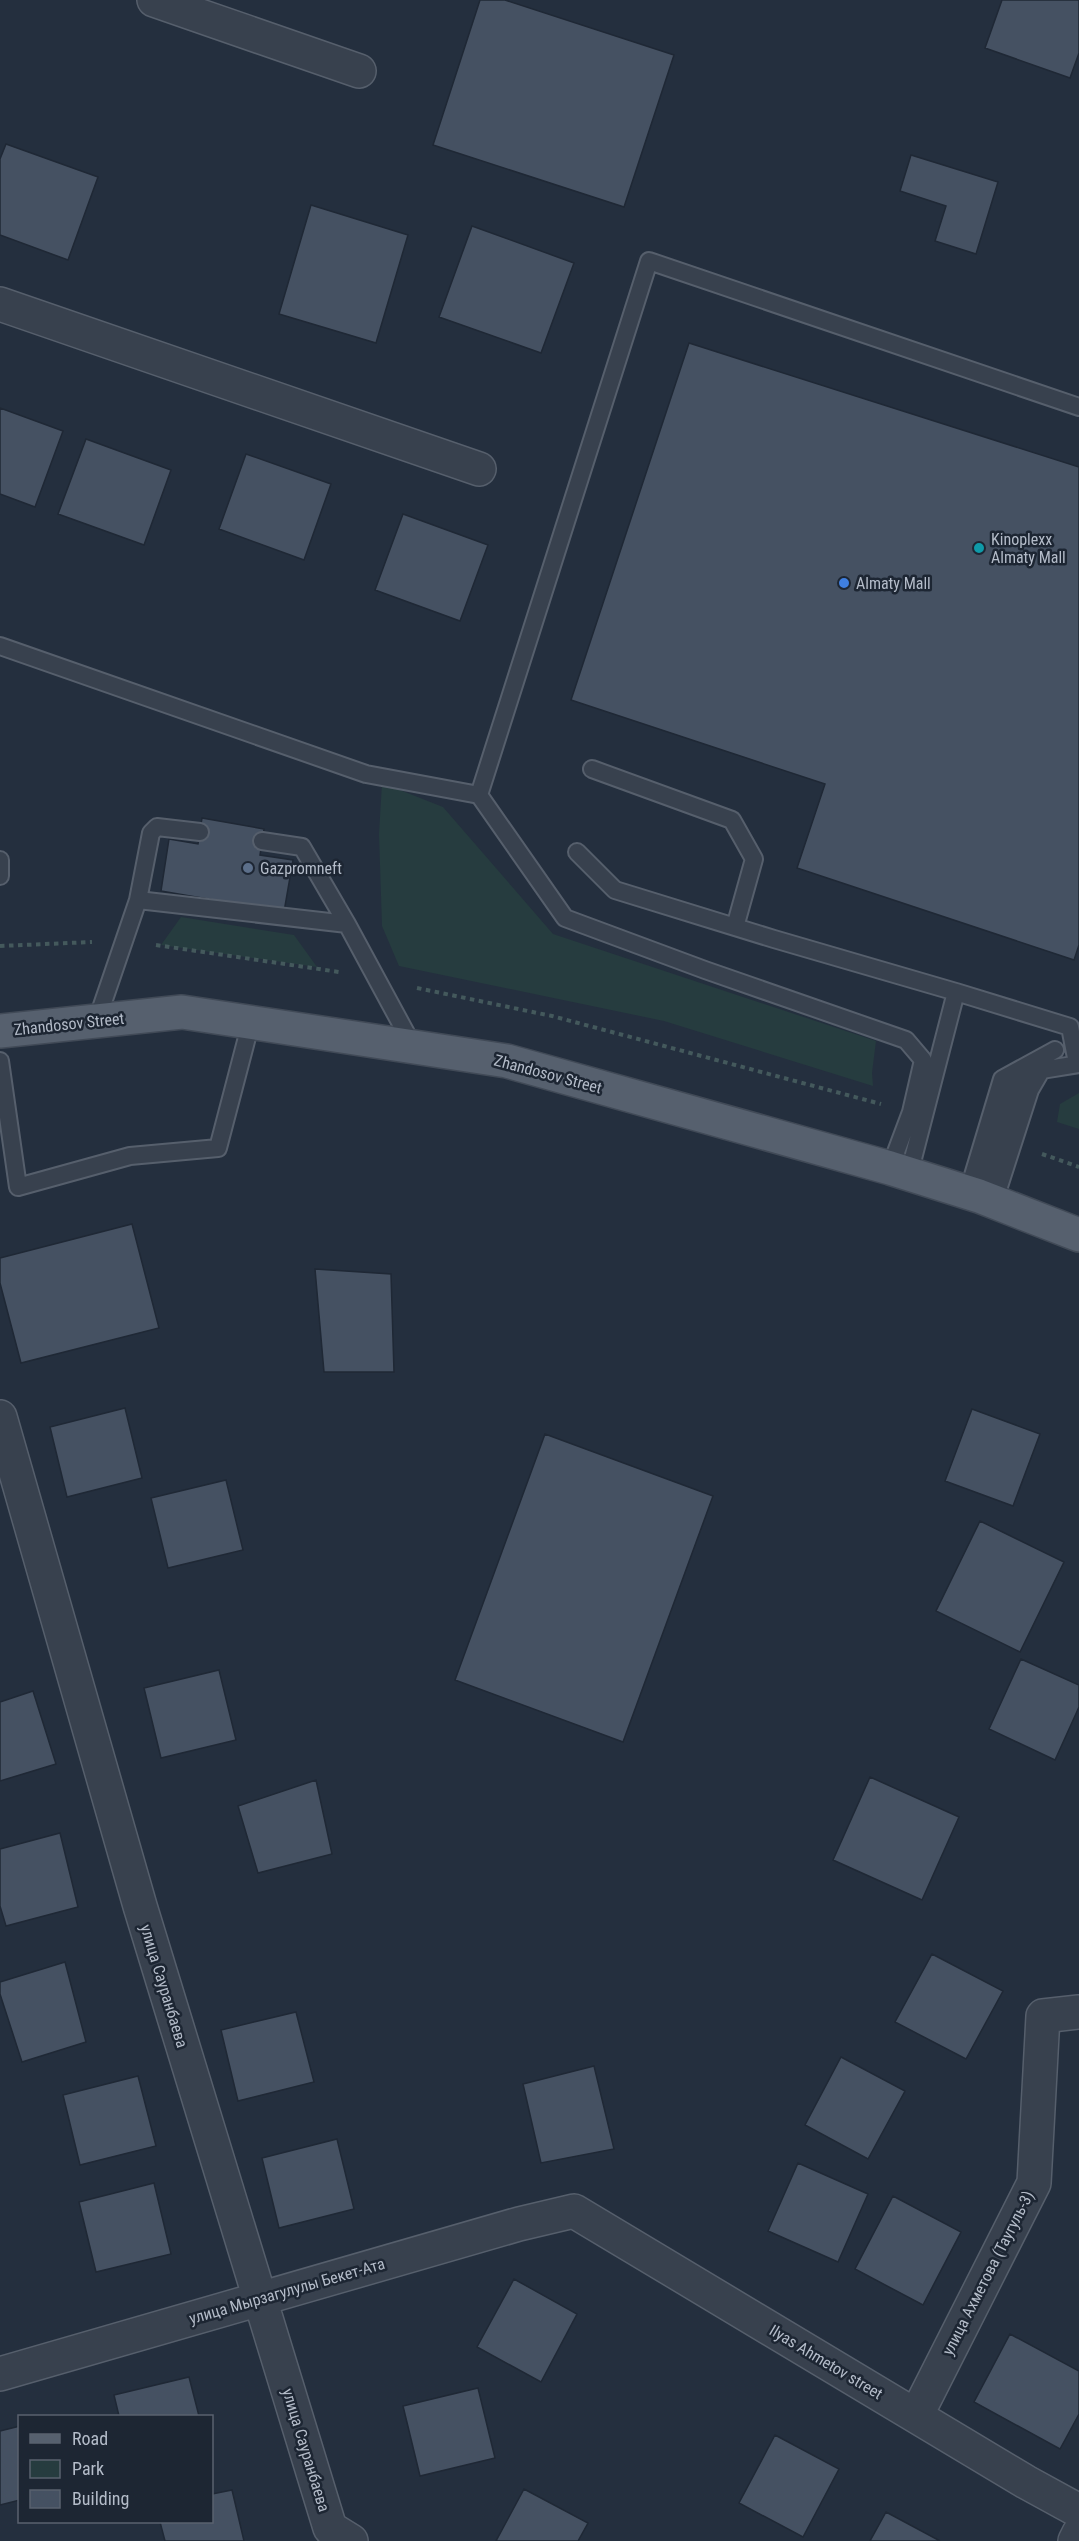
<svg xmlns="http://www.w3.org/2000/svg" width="1079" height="2541" viewBox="0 0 1079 2541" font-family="'Roboto Condensed',sans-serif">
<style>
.green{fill:#263c3f}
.building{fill:#455162;stroke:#1f2835;stroke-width:1.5}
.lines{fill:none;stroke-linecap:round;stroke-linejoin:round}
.lane-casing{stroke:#565f6c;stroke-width:20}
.street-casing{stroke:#565f6c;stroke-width:36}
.primary-casing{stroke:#414a57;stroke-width:36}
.path{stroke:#44595c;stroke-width:4;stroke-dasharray:4.5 4.5;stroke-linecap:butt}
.lane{stroke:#38414e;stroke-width:16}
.street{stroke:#38414e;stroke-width:33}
.primary{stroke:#56606e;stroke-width:33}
.culture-dot{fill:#0f9aa8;stroke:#1d2633;stroke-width:2}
.shop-dot{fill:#3f7fe0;stroke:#1d2633;stroke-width:2}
.service-dot{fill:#5c6f8a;stroke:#1d2633;stroke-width:2}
.labels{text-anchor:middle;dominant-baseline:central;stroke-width:5;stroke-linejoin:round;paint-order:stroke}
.poi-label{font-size:16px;fill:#b4bcc9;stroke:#1d2633;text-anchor:start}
.street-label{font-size:16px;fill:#b4bcc9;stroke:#1d2633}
</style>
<rect width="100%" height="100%" fill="#242f3e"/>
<path class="green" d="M382 783 443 807 553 934 876 1041 872 1073 873 1086 664 1021 399 966 382 926 379 834Z
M181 917 294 935 317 967 161 945Z
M1079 1093V1129L1057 1122 1060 1104Z"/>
<path class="building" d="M480 0H505L674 55 624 207 433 145Z
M1002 0H1079V53L1070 78 985 48Z
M6 144 98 177 68 260 0 235V159Z
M911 155 998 182 976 254 935 241 946 206 900 191Z
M311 205 408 235 376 343 279 314Z
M472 226 574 263 541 353 439 317Z
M689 343 1079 467V945L1074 960 797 868 825 784 571 700Z
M0 408 63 431 35 507 0 494Z
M86 439 171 470 144 545 58 514Z
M246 454 331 484 304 560 219 529Z
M403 514 488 545 460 621 375 590Z
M202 818 264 829 260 855 293 860 284 912 161 891 169 839 198 844Z
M132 1224 159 1328 21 1363 0 1283V1258Z
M315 1269 391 1274 394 1372H324Z
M125 1408 142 1478 67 1497 50 1427Z
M972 1409 1040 1434 1013 1506 945 1481Z
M545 1434 713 1496 623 1742 455 1680Z
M226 1480 243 1550 168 1568 151 1498Z
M980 1521 1064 1562 1020 1652 936 1611Z
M1021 1659 1079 1685V1707L1055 1760 989 1729Z
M219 1670 236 1740 161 1758 144 1688Z
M33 1691 56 1764 0 1781V1702Z
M870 1777 959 1817 922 1900 833 1860Z
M316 1780 332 1854 258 1873 238 1806Z
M60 1833 78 1907 6 1926 0 1906V1849Z
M932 1954 1003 1991 966 2059 895 2022Z
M65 1962 86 2042 22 2062 0 1994V1982Z
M296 2012 314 2082 238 2101 221 2030Z
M841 2057 905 2091 868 2159 805 2125Z
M594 2066 614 2149 541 2163 523 2084Z
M138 2076 156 2146 80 2165 63 2095Z
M337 2139 354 2209 279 2228 262 2158Z
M798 2163 868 2194 838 2262 768 2231Z
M154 2183 171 2254 96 2272 79 2202Z
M893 2196 961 2232 923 2305 855 2269Z
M514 2279 577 2314 541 2382 477 2347Z
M1010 2334 1079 2371V2414L1060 2449 974 2402Z
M189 2377 199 2416H119L114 2395Z
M478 2388 495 2458 420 2476 403 2406Z
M20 2426V2500L0 2505V2431Z
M775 2435 839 2469 803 2537 739 2503Z
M524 2489 588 2523 578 2541H496Z
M232 2490 244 2541H165L160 2522H212V2494Z
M886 2512 940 2541H870Z"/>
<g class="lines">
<g class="lane-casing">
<path id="lane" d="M0 646 366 774 479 795 649 261 1079 407
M592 769 732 820 754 859 735 927
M479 795 565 918 705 970 906 1040 923 1060 911 1112 890 1168
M262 841 302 847 347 924 413 1046
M577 852 615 890 774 939 956 992 909 1174
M0 860V876
M138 900 347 924
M956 992 1070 1027 1077 1063
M97 1020 138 900 151 833 157 827 200 832
M0 1061 18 1187 130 1156 218 1148 251 1022
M968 1192 1002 1079 1055 1050
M979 1196 1016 1084 1042 1070 1079 1064
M994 1202 1030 1090 1041 1071"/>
</g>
<g class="street-casing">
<path id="street" d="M154 0 359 71
M0 304 479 469
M0 1417 140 1906 330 2528 351 2541
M0 2374 519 2224 574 2211 1026 2482 1079 2511
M916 2416 1034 2183 1043 2016 1079 2012
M1075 2541 1079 2533"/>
</g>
<g class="primary-casing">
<path id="primary" d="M0 1031 182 1012 507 1061 890 1168 979 1196 1079 1235"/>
</g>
<path class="path" d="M156 945 339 972
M0 946 92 942
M417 988 552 1016 881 1104
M1042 1154 1079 1167"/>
<use href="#lane" class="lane"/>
<use href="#street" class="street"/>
<use href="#primary" class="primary"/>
</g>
<circle class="culture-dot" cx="979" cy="548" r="6"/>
<circle class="shop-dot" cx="844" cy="583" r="6"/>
<circle class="service-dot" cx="248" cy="868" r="6"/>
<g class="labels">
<g class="poi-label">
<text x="991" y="539">Kinoplexx<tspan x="991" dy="18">Almaty Mall</tspan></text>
<text x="856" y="583">Almaty Mall</text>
<text x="260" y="868">Gazpromneft</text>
</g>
<g class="street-label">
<text transform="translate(69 1024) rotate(-6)">Zhandosov Street</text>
<text transform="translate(548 1074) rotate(15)">Zhandosov Street</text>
<text transform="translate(164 1986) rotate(73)">улица Сауранбаева</text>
<text transform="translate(988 2273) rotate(-63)">улица Ахметова (Таугуль-3)</text>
<text transform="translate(287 2291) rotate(-16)">улица Мырзагулулы Бекет-Ата</text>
<text transform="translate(826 2362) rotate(31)">Ilyas Ahmetov street</text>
<text transform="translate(306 2450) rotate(73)">улица Сауранбаева</text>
</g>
</g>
<rect x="18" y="2415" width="195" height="108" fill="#1d2633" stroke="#59626f" stroke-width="1.5"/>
<rect x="30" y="2434" width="30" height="9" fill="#56606e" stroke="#59626f" stroke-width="1.5"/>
<text x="72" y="2445" font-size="18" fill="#b4bcc9">Road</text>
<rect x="30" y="2460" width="30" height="18" fill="#263c3f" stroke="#59626f" stroke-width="1.5"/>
<text x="72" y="2475" font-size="18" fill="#b4bcc9">Park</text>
<rect x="30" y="2490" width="30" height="18" fill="#455162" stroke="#59626f" stroke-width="1.5"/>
<text x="72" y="2505" font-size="18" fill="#b4bcc9">Building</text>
</svg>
